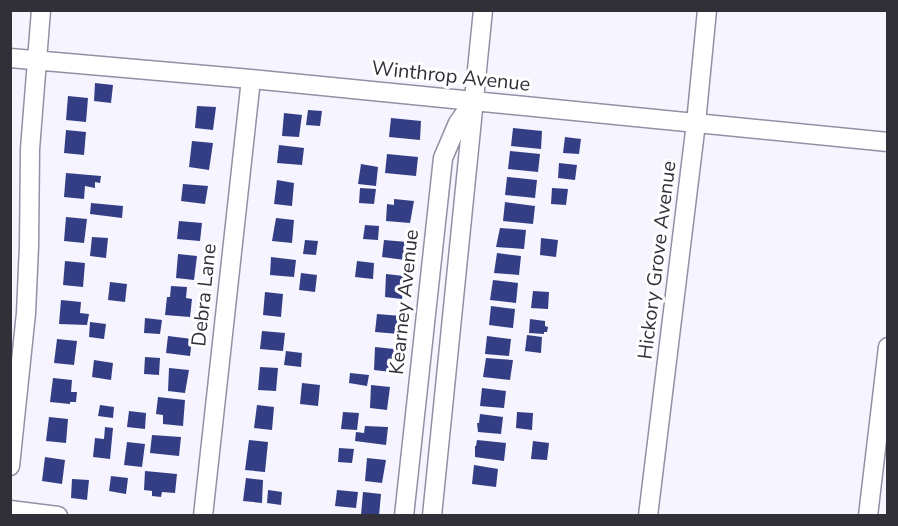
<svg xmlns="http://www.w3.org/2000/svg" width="898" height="526" viewBox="0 0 898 526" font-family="'Nunito Sans',sans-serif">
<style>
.building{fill:#333e85}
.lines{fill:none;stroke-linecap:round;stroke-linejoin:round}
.minor-casing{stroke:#948fa4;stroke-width:21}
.minor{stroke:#fff;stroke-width:18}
.labels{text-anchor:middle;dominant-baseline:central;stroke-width:6;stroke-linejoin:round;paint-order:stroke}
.street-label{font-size:20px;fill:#312f38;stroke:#fff}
</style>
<rect width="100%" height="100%" fill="#f6f4fe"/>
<path class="building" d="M95 83 113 85 111 103 94 101Z
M68 96 88 98 86 122 66 120Z
M197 106 216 107 213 130 195 128Z
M308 110 322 111 320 126 306 125Z
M284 113 302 115 299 137 282 136Z
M391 118 421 121 420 140 389 137Z
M513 128 542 131 541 149 511 146Z
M66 130 86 132 84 155 64 153Z
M565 137 581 139 579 154 563 153Z
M192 141 213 143 209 170 189 167Z
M279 145 304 148 302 165 277 163Z
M510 151 540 154 538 172 508 169Z
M387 154 418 157 416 176 385 173Z
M559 163 577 165 575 180 558 178Z
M361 164 378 167 376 186 358 184Z
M66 173 101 176 100 183 95 182V188L85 186 84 199 64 197Z
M507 177 537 180 535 198 505 195Z
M277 180 294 183 292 206 274 204Z
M183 184 208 186 205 204 181 201Z
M360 188 376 189 374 204 359 203Z
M552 188 568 189 566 205 551 204Z
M394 199 414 201 410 223 386 221 387 204 394 205Z
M505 202 535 206 533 224 503 221Z
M91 203 123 206 122 218 90 214Z
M66 217 87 219 84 243 64 241Z
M276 218 294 220 292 243 272 241Z
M179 221 202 223 200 241 177 239Z
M365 225 379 226 378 240 363 239Z
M500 228 526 230 524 249 496 247Z
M92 237 108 238 106 258 90 256Z
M541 238 558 240 556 257 540 255Z
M305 240 318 241 316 255 303 254Z
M384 240 407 242 405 260 382 257Z
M497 253 521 256 519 275 494 273Z
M178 254 197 256 194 280 176 278Z
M271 257 296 260 294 277 270 275Z
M65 261 85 263 83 287 63 285Z
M357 261 374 263 373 279 355 277Z
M301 273 317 275 315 292 299 290Z
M386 274 404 276 402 299 385 297Z
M493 280 518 283 516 303 490 300Z
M110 282 127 284 125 302 108 300Z
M171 286 187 287 186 298 192 299 190 317 165 315 167 297H170Z
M533 291 549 292 548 309 531 308Z
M265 292 283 294 281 317 263 315Z
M61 300 81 302 80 313 89 314 87 325 59 324Z
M491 306 515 309 513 328 489 325Z
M377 314 401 316 399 334 375 332Z
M145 318 162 320 160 334 144 333Z
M530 319 545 321V326L548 327 547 332H544V334L529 333Z
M90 322 106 324 104 339 89 337Z
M262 331 285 333 283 351 260 349Z
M527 335 542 337 541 353 525 351Z
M168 336 192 339 190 356 166 353Z
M487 336 511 339 509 356 485 354Z
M57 339 77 341 74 365 54 363Z
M375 347 394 349 391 372 374 370Z
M286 351 302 353 301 367 284 365Z
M145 357 160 358 159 375 144 374Z
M486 358 513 360 510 380 483 377Z
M94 360 113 363 111 380 92 377Z
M260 367 278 368 276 391 258 390Z
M169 368 189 370 185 393 168 391Z
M350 373 369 375 367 386 349 383Z
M53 378 72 380 71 392H77L76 402H70V404L50 402Z
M302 383 320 385 318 406 300 404Z
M371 385 390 387 387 410 370 408Z
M482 388 506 391 504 408 480 406Z
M158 397 185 400 183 426 163 424V415L156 414Z
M100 405 114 407 113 418 98 416Z
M257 405 274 407 272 430 254 428Z
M129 411 146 413 145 429 127 427Z
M343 412 359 413 357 430 341 429Z
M517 412 533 413 532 430 516 428Z
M480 414 503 417 501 434 478 432 477 423H479Z
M49 417 68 419 66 443 46 441Z
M365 426 388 427 386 445 355 441 356 432 364 433Z
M105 427 113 428 110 459 93 457 95 438 104 439Z
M152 435 181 437 179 456 150 453Z
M249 440 268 442 265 472 245 470Z
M477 440 506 443 504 461 475 457V446H476Z
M533 441 549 443 547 460 531 459Z
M127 442 145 444 142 467 124 465Z
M339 448 354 449 352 463 338 462Z
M45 457 65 460 62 484 42 481Z
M367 458 386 460 382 483 365 481Z
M474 465 498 469 496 487 472 484Z
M145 471 177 474 175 493 162 492 161 497 152 496V491L144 490Z
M111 476 128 478 126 494 109 491Z
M246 478 263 480 262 503 243 501Z
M72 479 89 480 87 500 71 498Z
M268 490 282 492 281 505 267 503Z
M337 490 358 492 356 508 335 506Z
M363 492 381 494 379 516 361 515Z"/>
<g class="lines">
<g class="minor-casing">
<path id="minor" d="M10 58 251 79 888 142
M10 466 26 313 29 246 30 149 41 10
M10 510 58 516
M203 516 251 79
M404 516 443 158 458 123 473 102
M432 516 483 10
M648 516 696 123 707 10
M868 516 888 347"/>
</g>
<use href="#minor" class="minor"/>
</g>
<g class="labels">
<g class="street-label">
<text transform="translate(451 76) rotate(6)">Winthrop Avenue</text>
<text transform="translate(657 260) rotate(-83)">Hickory Grove Avenue</text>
<text transform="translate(204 295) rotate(-84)">Debra Lane</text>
<text transform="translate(404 302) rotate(-84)">Kearney Avenue</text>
</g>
</g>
<rect width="898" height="526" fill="none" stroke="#312f38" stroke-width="24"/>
</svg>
